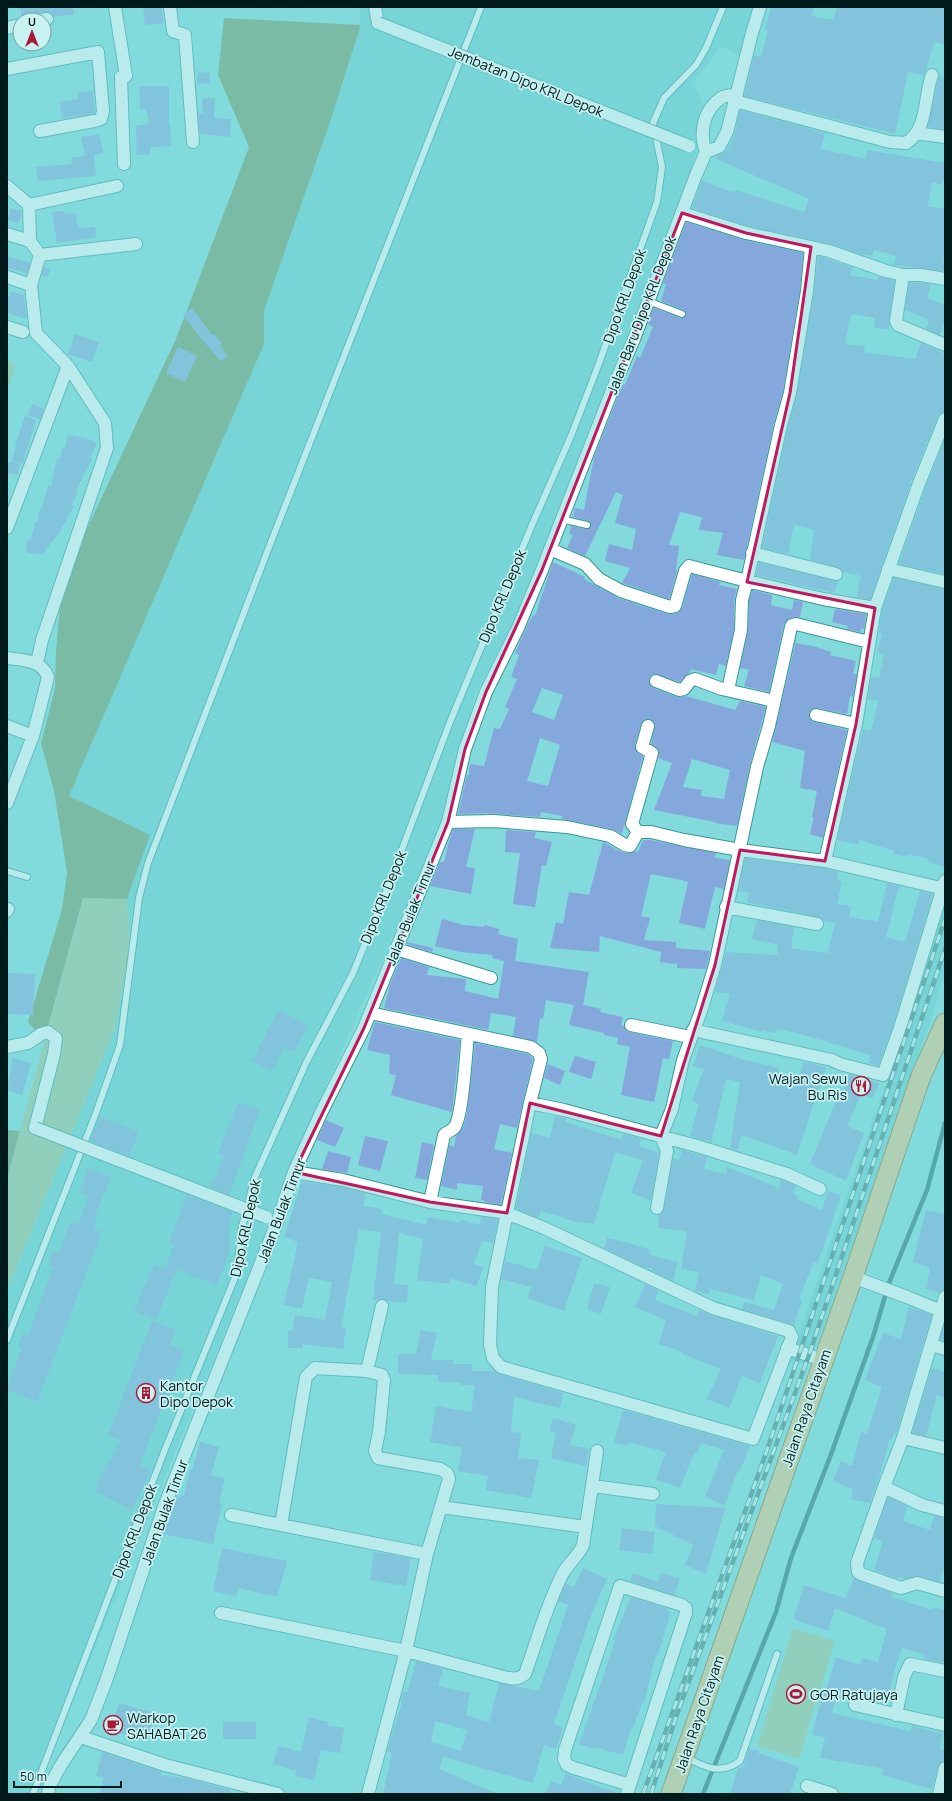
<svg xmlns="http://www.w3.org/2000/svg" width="952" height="1801" viewBox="0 0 952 1801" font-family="Manrope,sans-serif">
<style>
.built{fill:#6bcfd1}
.green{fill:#a1c196}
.forest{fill:#729664}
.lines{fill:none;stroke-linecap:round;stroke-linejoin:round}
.stream{stroke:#256a6c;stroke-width:4.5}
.building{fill:#84a8dc;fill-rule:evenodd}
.lane-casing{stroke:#3a9698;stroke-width:8}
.street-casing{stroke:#3a9698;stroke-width:14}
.primary-casing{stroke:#8a6e2a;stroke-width:21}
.lane{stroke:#fff;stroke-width:6}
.street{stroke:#fff;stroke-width:12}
.primary{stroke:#e6c384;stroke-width:19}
.rail-casing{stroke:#437d7f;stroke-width:4.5}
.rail{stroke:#c9f3f3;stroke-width:3;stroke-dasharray:9;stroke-linecap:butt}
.street-bridge-casing{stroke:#3a9698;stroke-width:14;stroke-linecap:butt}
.street-bridge{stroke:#fff;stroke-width:12}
.marked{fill:none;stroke:#c2185b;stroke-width:3;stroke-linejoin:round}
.labels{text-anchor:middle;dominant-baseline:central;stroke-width:3.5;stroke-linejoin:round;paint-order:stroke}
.street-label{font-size:14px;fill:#001a1b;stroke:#c9f3f3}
.poi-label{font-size:14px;fill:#001a1b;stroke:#c9f3f3;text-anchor:start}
</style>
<rect width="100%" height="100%" fill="#82dadc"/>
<path class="built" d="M360 7H757L740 56 721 46 694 82 708 119 666 239 530 593 476 693 444 821 329 1079 35 1794H7V1292L115 1028 130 947 127 899 150 835 69 796 264 344V311L330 122 361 25Z
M945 904V971L930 1023 811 1363H789L930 954Z"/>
<path class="green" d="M7 360 16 366 7 392Z
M83 898 127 899 130 947 115 1028 7 1291V1179Z
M793 1628 835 1641 799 1759 757 1746Z"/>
<path class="forest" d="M224 18 361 25 330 122 264 311V344L69 796 150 835 127 899 83 898 44 1041 28 1022 62 909 67 872 54 791 41 743 55 688 56 651 62 582 176 339 249 147 218 75Z
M7 1130 20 1131 7 1179Z"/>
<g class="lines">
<path class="stream" d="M703 1794 776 1612 791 1558 830 1457 873 1337 889 1283 927 1190 945 1123"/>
</g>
<path class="building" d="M20 7H73L74 14 54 17 50 12H46L37 14 35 19 26 20 22 18Z
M143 7H161L164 23 145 25Z
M771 7H814L812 16 833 20 837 7H945V45L936 42 934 43 924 76 908 72 895 134 744 96 754 55 761 57 768 30H765Z
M198 72 210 73V84L197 83Z
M939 76 945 78V129L928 127Z
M139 86H169V124H170L171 146 150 147V154L137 155 136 126 149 124 146 109H140Z
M93 91 95 113 62 118 60 102 78 99V93Z
M202 98H215L214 118 231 119 230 137 200 134 198 113H203Z
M740 110 825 133 821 149 866 159 867 150 945 163V174L942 185 932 182 928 206 945 209V248L943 262H945V271L894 265 896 256 874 250 872 256 856 253 831 244 748 226 692 208 702 181 735 193 736 190 804 212 809 199 716 159 718 155 726 151 734 136Z
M99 134 103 153 89 156 94 155 96 176 38 181 36 167 72 164 71 158 85 156 81 137Z
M11 208 22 211 18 223 7 220Z
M64 211V214L76 213 77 226 79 225V228L95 227 96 238 57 243 52 212Z
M686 222 744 240 803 253 800 290 783 391 774 423 744 560 717 555 723 533 699 530 702 517 680 512 669 545 679 546 676 571H677L669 599 622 583 630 568 605 561 609 544 632 550 636 529 615 523 623 495 616 492 585 556 567 548 573 535 569 534 571 526 586 529 591 526V523L588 521 573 517 575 508 584 510 594 457 623 384 625 385 637 356 640 358 653 327 648 324 652 312 654 308 681 318H684L686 315 684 310 661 301 666 284 663 283Z
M7 256 30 263 27 273 7 268Z
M818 256 853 267 850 275 878 280 879 276 895 281 889 320V329L874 328 875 318 851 314 845 344 865 346 864 352 915 359 921 343 945 354V412L941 413 938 416 911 483 870 600 857 597 861 576 843 572 838 567 810 560 814 530 794 524 788 554 762 548 788 427 797 394 814 292Z
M44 267 50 268 48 277 42 276Z
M909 282 931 284 927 298 945 305V319L940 335 926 329 929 320 905 310Z
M11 291 24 295V302L25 303 27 319 7 313V296L9 297Z
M192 308 212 335 214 334 222 343 220 345 227 356 221 361 199 336 183 315Z
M75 334 99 342 92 362 68 354Z
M178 347 197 356 185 382 166 373Z
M32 404 44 409 40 419 28 415Z
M25 416 36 420 27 451 26 450 23 464 12 462 16 443Z
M68 435 86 438 97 443 90 458 92 459 76 490 78 491 72 505 74 506 67 518 68 519 61 528 62 529 42 555 26 552 28 539 31 540 35 522H38L40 508H42L48 485 51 486 57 458 60 459 62 448 65 449Z
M945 439V574L899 564 925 489Z
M9 462 20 464 18 475 7 473Z
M553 562 585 577 584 579 618 598 668 614 677 613 682 608 692 574 720 582 719 585 737 589 734 600V629L726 666 719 664 716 675 691 669 689 673 680 682 655 674 651 675 649 682 653 688 677 697 686 696 735 710 740 701 766 707 750 765 737 826 715 823V822L654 810 672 763 658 758 659 750 651 744 655 725 650 719H646L641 724 635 745V750L643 756 622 834 612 829 562 819V816L541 812 540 817 486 813 458 814 467 775H469L470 764 484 766 494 728 500 729 509 709 505 707 517 679 511 677 519 655 515 653 528 624 533 615 535 616ZM542 688 563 695 554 720 532 712ZM540 738 560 745 548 786 527 781ZM692 759 730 770 724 799 701 796 702 790 683 787Z
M759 562 838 581 834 593 756 575Z
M894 578 945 589V867L928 862 929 859 908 854 907 857 893 854 894 851 860 840 858 845 837 840 863 729 871 731 878 701 868 699 871 677 879 678 884 654 877 652 882 634 879 633 882 610Z
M752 590 772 595 771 605 792 610 794 600 803 602 800 617 790 618 784 624 769 692 744 686 749 670 740 668 748 631 749 601Z
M835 609 866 614 864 629 861 628 860 632 847 629 848 626 832 622Z
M798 632 796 643 816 647 831 652 830 655 856 661 853 674H857L853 697 850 696 847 714 817 708 811 710 809 714V718L814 722 847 730 823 838 810 834 814 817H812L817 791 800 788 805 751 772 742Z
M453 829H475L466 867 475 868 471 894 430 886 440 862H444L449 841Z
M506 830 536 832 534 838 552 842 546 866 542 865 535 907 513 904 520 853 505 852Z
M643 840H650L716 853 715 858 730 860 724 889 715 887 705 929 679 923 688 882 681 880 651 874 641 916 650 918 644 940 676 942V948L710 951 706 969 677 968V964L660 962 661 952 600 936 599 952 550 948 556 922 563 924 569 892 589 895 603 842 621 852 629 853 635 851 638 852Z
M745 858 824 868 838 872 837 880 842 882 837 904 851 906 849 917 878 922 887 883 899 886 886 937 905 942 920 891 933 894 893 1026 878 1066 868 1063 870 1055 811 1037 785 1030 777 1029 776 1033 763 1030 762 1032 722 1021 730 994 715 992 726 952 777 955 778 945 752 939 757 920 794 927 791 948 828 953 835 923 824 921 818 917 747 902 749 893 738 891Z
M442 919 464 925 484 927 485 925 499 929 498 934 518 939 515 961 589 972 583 1005 601 1009 600 1012 623 1017 621 1025 624 1026 626 1030 629 1032 673 1041 669 1059 663 1058 654 1102 621 1095 630 1047 617 1044 618 1038 604 1035V1033L569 1025 574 1005 546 1000 543 1019 540 1018 537 1042 513 1036 516 1017 491 1013 488 1030 384 1008 390 985 401 958 429 967 427 975 466 979 465 991 498 999 504 961 492 958 493 955 460 952 435 946Z
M407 942 433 948 432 952 406 944Z
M7 973 35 974 33 1015 7 1014Z
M278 1010 308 1025 294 1052 284 1047 272 1071 252 1061Z
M375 1022 460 1040 452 1112 391 1095 396 1075 389 1074 390 1055 367 1050Z
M475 1043 528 1054 533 1059 517 1128 500 1124 494 1149 512 1153 501 1205 484 1202V1200H481L483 1186 457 1183V1190L441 1186 449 1147 450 1145 454 1147 456 1136 464 1125 467 1113Z
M700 1045 741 1059 779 1068 778 1074 797 1083 804 1062 826 1067 797 1155 742 1135 737 1151 730 1148 740 1082 726 1079 711 1142 690 1136 699 1104 692 1101 704 1069 693 1066Z
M575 1056 596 1062 591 1079 569 1072Z
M13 1058 31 1063 22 1095 7 1090Z
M548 1064 565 1071 560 1085 544 1078Z
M849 1074 879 1083 873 1098 861 1094 847 1126 864 1133 846 1181 810 1164 841 1089 844 1090Z
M238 1102 260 1110 229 1195 209 1187 211 1181 214 1182 224 1156 218 1153Z
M555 1116 566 1118 565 1122 622 1140 623 1134 641 1139 639 1146 659 1153 651 1200 631 1193 643 1160 615 1152 594 1224 576 1222 541 1211 538 1218 516 1208 531 1133 550 1138Z
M100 1117 139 1132 129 1156 90 1141Z
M326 1120 344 1128 335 1147 317 1140Z
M365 1136 388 1141 380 1171 358 1165Z
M422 1142 434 1145 427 1180 415 1178Z
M682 1150 707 1157 704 1169 726 1174 727 1167 779 1188 781 1180 784 1181 796 1186 793 1194 798 1196 797 1199 822 1210 828 1191 841 1195 818 1263 814 1262 799 1298 802 1300 794 1325 742 1309 744 1302 774 1310 783 1284 761 1275 754 1300 710 1289 709 1294 695 1291 699 1272 681 1269 687 1231 658 1228 659 1215 664 1209 673 1158 679 1160Z
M328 1151 351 1157 347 1173 322 1169Z
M88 1168 111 1177 94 1218 97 1219 94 1229 102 1232 37 1402 7 1390V1388L22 1348 18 1346 23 1333 28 1335 53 1267 48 1265 53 1252 58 1254 71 1222 78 1224 89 1196 79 1192Z
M302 1181 341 1187 366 1193 363 1206 382 1209 381 1214 426 1225 428 1217 460 1223 461 1220 480 1225 481 1217 498 1219 493 1243 482 1241 474 1264 483 1267 477 1286 450 1278 449 1284 417 1280 423 1239 399 1233 394 1284 408 1285 407 1303 388 1301 383 1299 373 1300 381 1232 359 1229 341 1327 346 1328 343 1349 303 1344V1348H288V1331H292L295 1315 325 1320 332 1282 309 1278 302 1309 284 1305 298 1242 284 1237Z
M187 1195 233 1212 229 1222 230 1252 217 1285 177 1270 156 1320 134 1311 154 1264 165 1269 174 1244 169 1242Z
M926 1210 945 1214V1290L940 1292 926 1289 930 1268 913 1262Z
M607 1238 622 1241 651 1250 650 1255 678 1262 673 1281 651 1270 652 1268 643 1267 604 1248Z
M545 1246 582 1258 564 1311 527 1298 531 1287 501 1279 505 1261 537 1270Z
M594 1283 610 1287 601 1314 587 1309Z
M645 1284 659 1291 655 1300 697 1316 699 1310 711 1315 778 1336 760 1383 742 1376 729 1408 707 1399 721 1369 682 1354 683 1352 659 1344 666 1320 635 1307Z
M909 1307 932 1315 896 1434 894 1433 892 1439 890 1438 879 1478 870 1503 851 1499 853 1489 833 1481 841 1461 852 1466 861 1432 867 1434 882 1387 865 1380 883 1333 901 1339Z
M152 1321 176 1330 170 1345 184 1350 140 1465 151 1471 132 1510 95 1491 106 1464 108 1465 120 1440 108 1435Z
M945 1323V1341L940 1339Z
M421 1330 437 1333 431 1360H453V1364H472V1371H495L499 1374 563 1393 560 1408 514 1397 511 1432 521 1433 518 1458 539 1460 531 1498 486 1490 488 1476 458 1471 462 1448 430 1442 436 1406 471 1412 475 1385H461V1382H438V1375L398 1374V1354H416Z
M932 1368 945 1372V1398L937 1395 926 1436 912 1433Z
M623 1410 750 1446 740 1471 738 1470 725 1505 705 1497 724 1450 701 1443 696 1454 694 1453 680 1488 656 1479 666 1452 629 1442 628 1446 614 1443Z
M553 1418 576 1425 570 1445 589 1449 586 1466 551 1458 556 1433 549 1431Z
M200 1442 219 1447 211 1475 225 1478 219 1503 222 1504 213 1544 163 1534 176 1496 181 1497V1495L184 1496 190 1470H192Z
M888 1497 907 1506 903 1521 930 1530 934 1516 945 1518V1563L940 1582 919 1576 905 1579 900 1577 899 1579 874 1570 883 1541 874 1538Z
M656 1504 725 1508 706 1574 685 1565 693 1545 655 1526Z
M622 1528 655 1532 652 1554 619 1550Z
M222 1548 287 1561 277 1597 238 1588 236 1596 213 1591Z
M374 1552 411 1558 406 1586 370 1580Z
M583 1568 607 1579 591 1615 554 1724 563 1728 556 1749 544 1745 533 1783 443 1757 439 1769 498 1794H383L392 1753 387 1751 401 1706 403 1692H408L416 1661 443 1669 438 1686 470 1693 466 1715 489 1722 499 1683 539 1691 568 1605 558 1601 566 1584 574 1587ZM435 1721 467 1730 461 1751 431 1742Z
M633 1573 658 1582 661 1573 680 1579 674 1595 630 1581Z
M854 1578 893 1593 892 1597 932 1610 933 1607 945 1610V1663L924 1659V1654L902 1648 898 1661H897L887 1703 837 1691 832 1713 910 1731 912 1726 943 1734 939 1749 945 1750V1761L940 1763 938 1766 932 1789 882 1775 884 1769 820 1758 825 1737 812 1735 822 1696H824L836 1657 860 1665 862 1658 878 1662 887 1629 835 1608 828 1631 793 1619 804 1585 845 1598Z
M631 1597 668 1609 667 1611 671 1612 658 1655 656 1654 644 1703H642L633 1728H631L623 1755 594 1747 593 1749 579 1744 605 1671 615 1640H613Z
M119 1703 155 1713 148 1740 111 1731Z
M309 1717 328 1722 327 1725 344 1728 340 1753 321 1750 314 1780 295 1776 296 1771 273 1764 278 1746 301 1752Z
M223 1722H256V1739H223Z
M749 1748 759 1751 758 1753 799 1767 790 1794H730L738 1768H743Z
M102 1752 162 1772 161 1775 185 1778 230 1790V1794H100L104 1777 96 1776Z
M566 1773 586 1782 615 1792 614 1794H545L551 1781 561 1785Z"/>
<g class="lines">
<g class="lane-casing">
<path id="lane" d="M648 301 682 314
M561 519 587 525
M7 871 27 877
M7 1340 96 1113 120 1045 139 898 148 863 271 542 481 7
M686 1757C705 1768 721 1775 740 1761L777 1654
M33 1794 164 1452 236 1275 243 1223 255 1177 306 1063 353 973 384 897 450 722 532 525 571 436 598 366 657 202 662 167 653 123 664 98 696 65 706 48 723 7"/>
</g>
<g class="street-casing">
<path id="street" d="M115 7 126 76 121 77 124 164
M170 7 173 31 185 35 193 142
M375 7 378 23
M42 20 47 19
M7 28 20 25
M7 69 98 52 103 111 101 119 94 121 40 131
M735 101 890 142 906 143C928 130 924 96 932 75
M916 133 945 137
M706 152C699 134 703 110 721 98 725 95 732 95 737 95
M7 186 29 205 117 186
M29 205 30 241 40 255 31 285 36 333 68 366 105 423 107 448 42 640 37 663
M682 213 746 233 829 251 886 271 903 275H921L945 279
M7 234 30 241
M811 247 807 291 790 393 781 425 747 581 823 599 875 608
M40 255 136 244
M903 275 896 321 898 325 945 345
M7 277 31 285
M7 327 23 332
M7 528 68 366
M550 549 585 564 599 579 621 591 670 607 675 606 685 571 689 566 747 581 742 600 741 630 728 690
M752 553 836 574
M888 569 945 582
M7 658C23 660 42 660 48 677L33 736 7 803
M656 681 679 690 684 689 690 681 695 679 722 689 774 701
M816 715 856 724
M7 726 33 736
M448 822 494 821 567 827 610 836 625 845 630 846 638 832H651L684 840 740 850 825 861 945 889
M638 832 632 824 652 753 642 747 648 726
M825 861 856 724 875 608 918 486 945 419
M726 907 817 924
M7 911 8 909
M396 949 491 978
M631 1025 690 1037
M693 1030 832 1060 840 1064 883 1075 900 1028 945 881
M7 1047 28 1043 41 1034 48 1032 56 1038 54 1054 35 1128
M530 1103 564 1110 697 1146 787 1174 820 1189
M294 1172 343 1180 430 1202 507 1213 530 1103 541 1059 539 1053 531 1047 370 1013
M430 1202 444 1135C447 1132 451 1131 454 1128 463 1117 466 1051 468 1034
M657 1208 667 1151 661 1136 672 1109 683 1060 701 1011 715 965 757 767 769 726 791 627 792 625 796 624 869 642
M507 1213 544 1228 713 1308 789 1331 792 1337 753 1439 501 1367 493 1358 490 1345 492 1287Z
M853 1277 907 1297 941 1311
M945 1297 903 1438 884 1487 857 1563 858 1572 861 1574 901 1588 917 1583 945 1591
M931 1345 945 1349
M787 1348 823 1360
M367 1371 382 1375 384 1380 379 1432 375 1451 378 1458 440 1469 447 1473 449 1479 427 1554 406 1651 368 1794
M903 1438 945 1448
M592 1486 597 1451
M884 1487 922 1505 945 1511
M441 1507 586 1527
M231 1515 427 1554
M281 1525 306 1377 315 1368 367 1371 382 1306
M221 1613 406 1651 504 1677C513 1679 518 1680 525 1674 537 1641 546 1607 562 1575 567 1564 578 1557 583 1545L592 1486 653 1494
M855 1705 945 1725
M896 1715 904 1677 910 1664 945 1671
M81 1737 165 1765 278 1794
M807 1786 832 1794
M48 1794 49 1787 61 1765 91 1720 106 1681 165 1504 278 1220 294 1172 322 1111 364 1028 448 822 465 749 486 692 518 628 542 570 615 383 634 339 696 175 706 152 719 147 727 132 752 33 760 7
M627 1794 686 1613V1608L682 1605 620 1586 565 1750 564 1759 567 1765 574 1768 630 1785
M939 1794 945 1768"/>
</g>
<g class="primary-casing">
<path id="primary" d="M671 1794 853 1277 921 1076 945 1023"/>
</g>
<use href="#lane" class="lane"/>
<use href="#street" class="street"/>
<use href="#primary" class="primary"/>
<g class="rail-casing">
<path id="rail" d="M643 1794 765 1456 945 919
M651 1794 676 1717 809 1355 945 949"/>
</g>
<use href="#rail" class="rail"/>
<g class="street-bridge-casing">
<path id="street-bridge" d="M378 23 689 146
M35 1128 266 1217"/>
</g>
<use href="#street-bridge" class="street-bridge"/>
</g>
<path d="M0 0H952V1801H0ZM682 213 746 233 811 247 790 393 747 582 875 608 856 724 825 861 740 850 715 965 661 1136 530 1103 507 1213 430 1202 294 1172 364 1028 448 822 465 749 486 692 542 570Z" fill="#82dadc" fill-opacity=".55" fill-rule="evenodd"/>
<path class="marked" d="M682 213 746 233 811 247 790 393 747 582 875 608 856 724 825 861 740 850 715 965 661 1136 530 1103 507 1213 430 1202 294 1172 364 1028 448 822 465 749 486 692 542 570Z"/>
<defs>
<g id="restaurant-ring" transform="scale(1)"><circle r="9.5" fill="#c9f3f3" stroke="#ad1837" stroke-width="1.5"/><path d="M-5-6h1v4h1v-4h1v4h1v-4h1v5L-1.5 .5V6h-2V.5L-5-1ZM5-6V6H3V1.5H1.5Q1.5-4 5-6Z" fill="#ad1837"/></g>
<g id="building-ring" transform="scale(1)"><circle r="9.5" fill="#c9f3f3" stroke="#ad1837" stroke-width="1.5"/><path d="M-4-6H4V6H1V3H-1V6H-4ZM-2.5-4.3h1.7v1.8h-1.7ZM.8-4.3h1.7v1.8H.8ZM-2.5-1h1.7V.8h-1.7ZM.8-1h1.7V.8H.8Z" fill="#ad1837"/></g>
<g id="stadium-ring" transform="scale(1)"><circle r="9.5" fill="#c9f3f3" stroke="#ad1837" stroke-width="1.5"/><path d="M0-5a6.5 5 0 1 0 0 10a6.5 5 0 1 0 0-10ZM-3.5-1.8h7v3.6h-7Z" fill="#ad1837"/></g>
<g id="cafe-ring" transform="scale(1)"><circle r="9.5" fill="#c9f3f3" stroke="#ad1837" stroke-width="1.5"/><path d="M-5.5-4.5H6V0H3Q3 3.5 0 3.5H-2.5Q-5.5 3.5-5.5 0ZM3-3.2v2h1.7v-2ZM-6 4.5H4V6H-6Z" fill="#ad1837"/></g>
</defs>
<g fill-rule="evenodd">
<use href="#restaurant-ring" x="861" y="1086"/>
<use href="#building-ring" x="146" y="1393"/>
<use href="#stadium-ring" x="796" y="1694"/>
<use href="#cafe-ring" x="113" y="1725"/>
</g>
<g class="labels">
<g class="street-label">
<text transform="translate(526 81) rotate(22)">Jembatan Dipo KRL Depok</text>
<text transform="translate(624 296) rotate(-70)">Dipo KRL Depok</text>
<text transform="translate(641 315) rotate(-69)">Jalan Baru Dipo KRL Depok</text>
<text transform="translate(502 596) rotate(-67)">Dipo KRL Depok</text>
<text transform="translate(383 897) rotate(-68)">Dipo KRL Depok</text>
<text transform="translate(410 913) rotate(-68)">Jalan Bulak Timur</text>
<text transform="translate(281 1210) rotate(-69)">Jalan Bulak Timur</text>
<text transform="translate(245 1228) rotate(-78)">Dipo KRL Depok</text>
<text transform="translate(806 1408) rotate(-71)">Jalan Raya Citayam</text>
<text transform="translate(164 1512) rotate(-70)">Jalan Bulak Timur</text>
<text transform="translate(134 1531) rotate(-69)">Dipo KRL Depok</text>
<text transform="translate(699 1714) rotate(-71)">Jalan Raya Citayam</text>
</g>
<g class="poi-label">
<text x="847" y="1078" text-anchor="end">Wajan Sewu<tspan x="847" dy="16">Bu Ris</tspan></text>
<text x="160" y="1385">Kantor<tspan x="160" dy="16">Dipo Depok</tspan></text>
<text x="810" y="1694">GOR Ratujaya</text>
<text x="127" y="1717">Warkop<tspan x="127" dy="16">SAHABAT 26</tspan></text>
</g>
</g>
<rect width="952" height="1801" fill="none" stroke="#001a1b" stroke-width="16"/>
<g transform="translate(32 32)"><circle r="19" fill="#c9f3f3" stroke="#799c9d"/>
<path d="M0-3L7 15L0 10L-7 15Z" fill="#ad1837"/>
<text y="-6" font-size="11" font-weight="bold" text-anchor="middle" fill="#001a1b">U</text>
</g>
<path d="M14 1781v6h107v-6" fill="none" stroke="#001a1b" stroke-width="2"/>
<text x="20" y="1781" font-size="12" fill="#001a1b" stroke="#c9f3f3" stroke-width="3" paint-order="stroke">50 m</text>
</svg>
